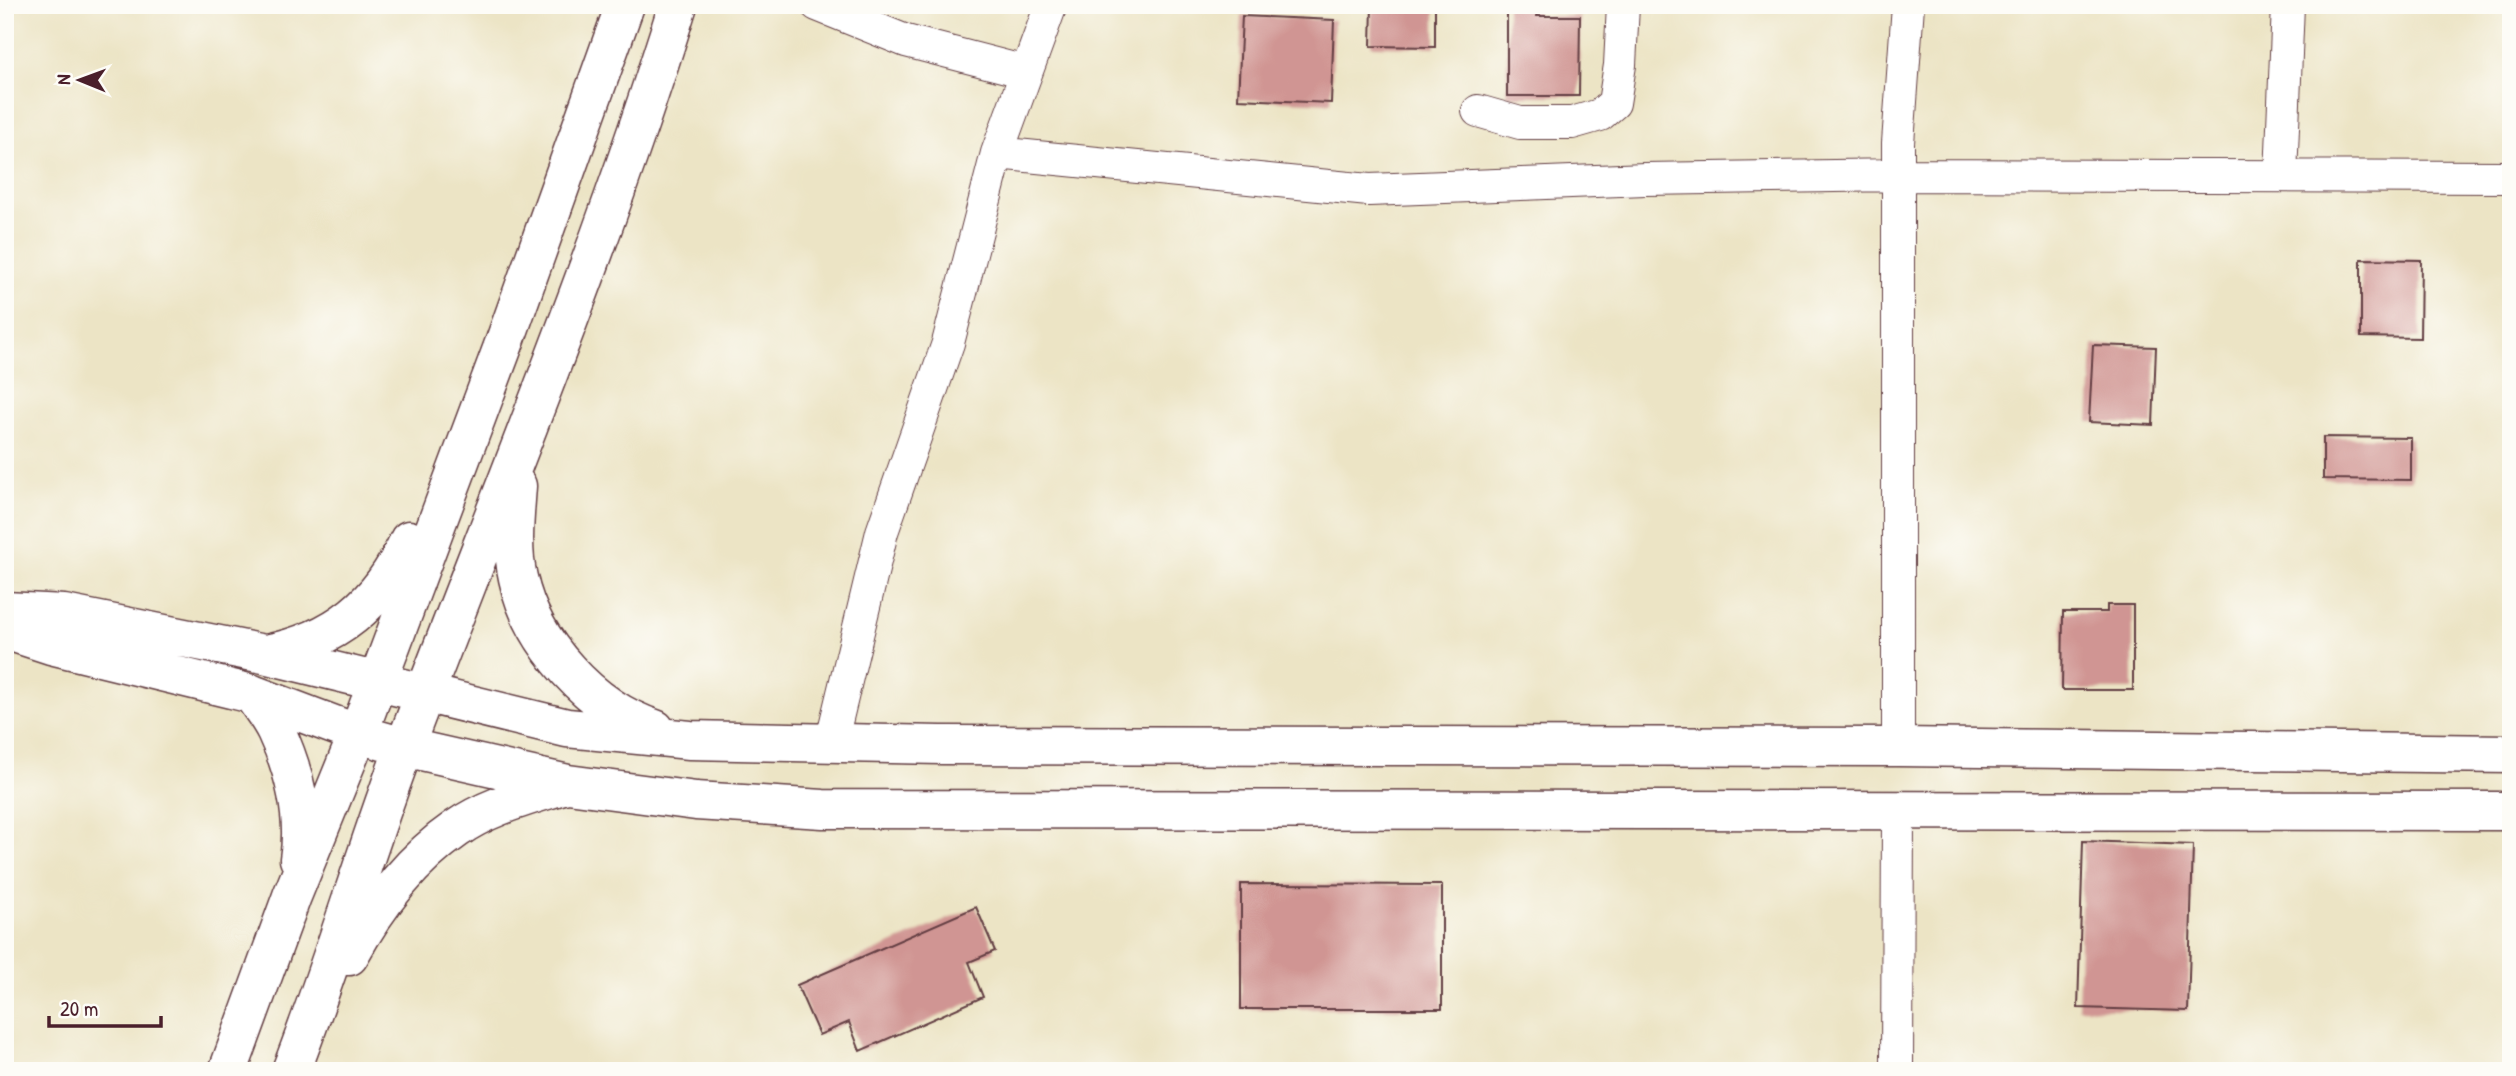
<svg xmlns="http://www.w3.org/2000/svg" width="2516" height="1076" viewBox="0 0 2516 1076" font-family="'Patrick Hand',sans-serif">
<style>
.building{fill:#d09593}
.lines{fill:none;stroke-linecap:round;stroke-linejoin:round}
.minor-casing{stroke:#623d42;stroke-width:34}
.tertiary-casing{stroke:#623d42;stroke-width:41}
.minor{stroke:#fff;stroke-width:32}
.tertiary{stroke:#fff;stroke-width:38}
</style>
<rect width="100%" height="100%" fill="#fdfcf7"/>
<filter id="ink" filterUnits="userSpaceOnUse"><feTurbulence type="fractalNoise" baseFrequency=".0143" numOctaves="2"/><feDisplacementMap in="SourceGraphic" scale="14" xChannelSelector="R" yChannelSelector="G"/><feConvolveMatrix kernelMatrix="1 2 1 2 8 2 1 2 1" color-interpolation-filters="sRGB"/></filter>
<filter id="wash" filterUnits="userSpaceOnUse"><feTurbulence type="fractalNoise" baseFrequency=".00686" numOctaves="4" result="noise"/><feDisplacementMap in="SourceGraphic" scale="28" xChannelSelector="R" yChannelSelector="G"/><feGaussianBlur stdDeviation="1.57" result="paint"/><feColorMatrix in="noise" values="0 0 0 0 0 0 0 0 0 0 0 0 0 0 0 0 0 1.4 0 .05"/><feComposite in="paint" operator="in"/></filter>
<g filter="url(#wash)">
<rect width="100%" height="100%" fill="#ece4c5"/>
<g id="blocks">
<path class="building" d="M1372 5H1435V47L1371 46Z
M1507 5H1538L1537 16H1580L1579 96H1507Z
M1242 16 1334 20 1331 103 1238 99Z
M2361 259 2421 260 2420 338 2361 337Z
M2093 345 2156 347 2153 425 2089 422Z
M2323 437 2411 438V480L2323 479Z
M2107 605H2133V690H2062L2063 612H2107Z
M2083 841 2193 845 2188 1011 2078 1008Z
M1241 884 1442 885V1009H1241Z
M976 907 995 951 969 962 983 997 860 1051 849 1022 819 1035 797 985Z"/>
</g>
</g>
<g filter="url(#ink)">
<use href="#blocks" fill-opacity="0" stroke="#623d42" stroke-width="2"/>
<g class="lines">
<g class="minor-casing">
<path id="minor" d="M817 5 906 41 1026 72
M1478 111 1520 123H1572L1600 115 1614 103 1620 65 1623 5
M997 153 1369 190 1645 179 1898 175 2511 177
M2281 176 2288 5
M831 743 882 532 948 343 997 153 1051 5
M1898 747V143L1908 5
M1897 1071 1898 810"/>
</g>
<g class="tertiary-casing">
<path id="tertiary" d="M517 486C515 516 511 548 518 578 532 643 592 709 655 729
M5 611 64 614 264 654 567 728 690 740 941 745 1898 747 2511 754
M5 630 51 645 252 694 358 734 404 747 568 784 696 801 823 809 2511 811
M266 654C336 640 380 604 409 540
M252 694C260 706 270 718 276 731 294 769 306 817 299 859
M349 956C375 908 411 860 456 829 488 806 529 796 566 784
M228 1071 292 896 358 734 505 341 625 5
M291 1071C333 963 365 851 406 743 499 497 600 256 678 5"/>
</g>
<use href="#minor" class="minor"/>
<use href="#tertiary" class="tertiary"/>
</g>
</g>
<rect width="2516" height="1076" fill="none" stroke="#fdfcf7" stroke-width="28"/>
<g transform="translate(80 80) rotate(271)" stroke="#fdfcf7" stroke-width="5" paint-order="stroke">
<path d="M0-5L12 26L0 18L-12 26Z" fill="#4a1f2b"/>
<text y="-10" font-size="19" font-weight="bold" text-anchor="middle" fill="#4a1f2b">N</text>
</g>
<path d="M49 1016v10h112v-10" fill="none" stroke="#4a1f2b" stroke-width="3.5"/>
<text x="60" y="1016" font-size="21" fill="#4a1f2b" stroke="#fdfcf7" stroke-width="5" paint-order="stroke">20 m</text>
</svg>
